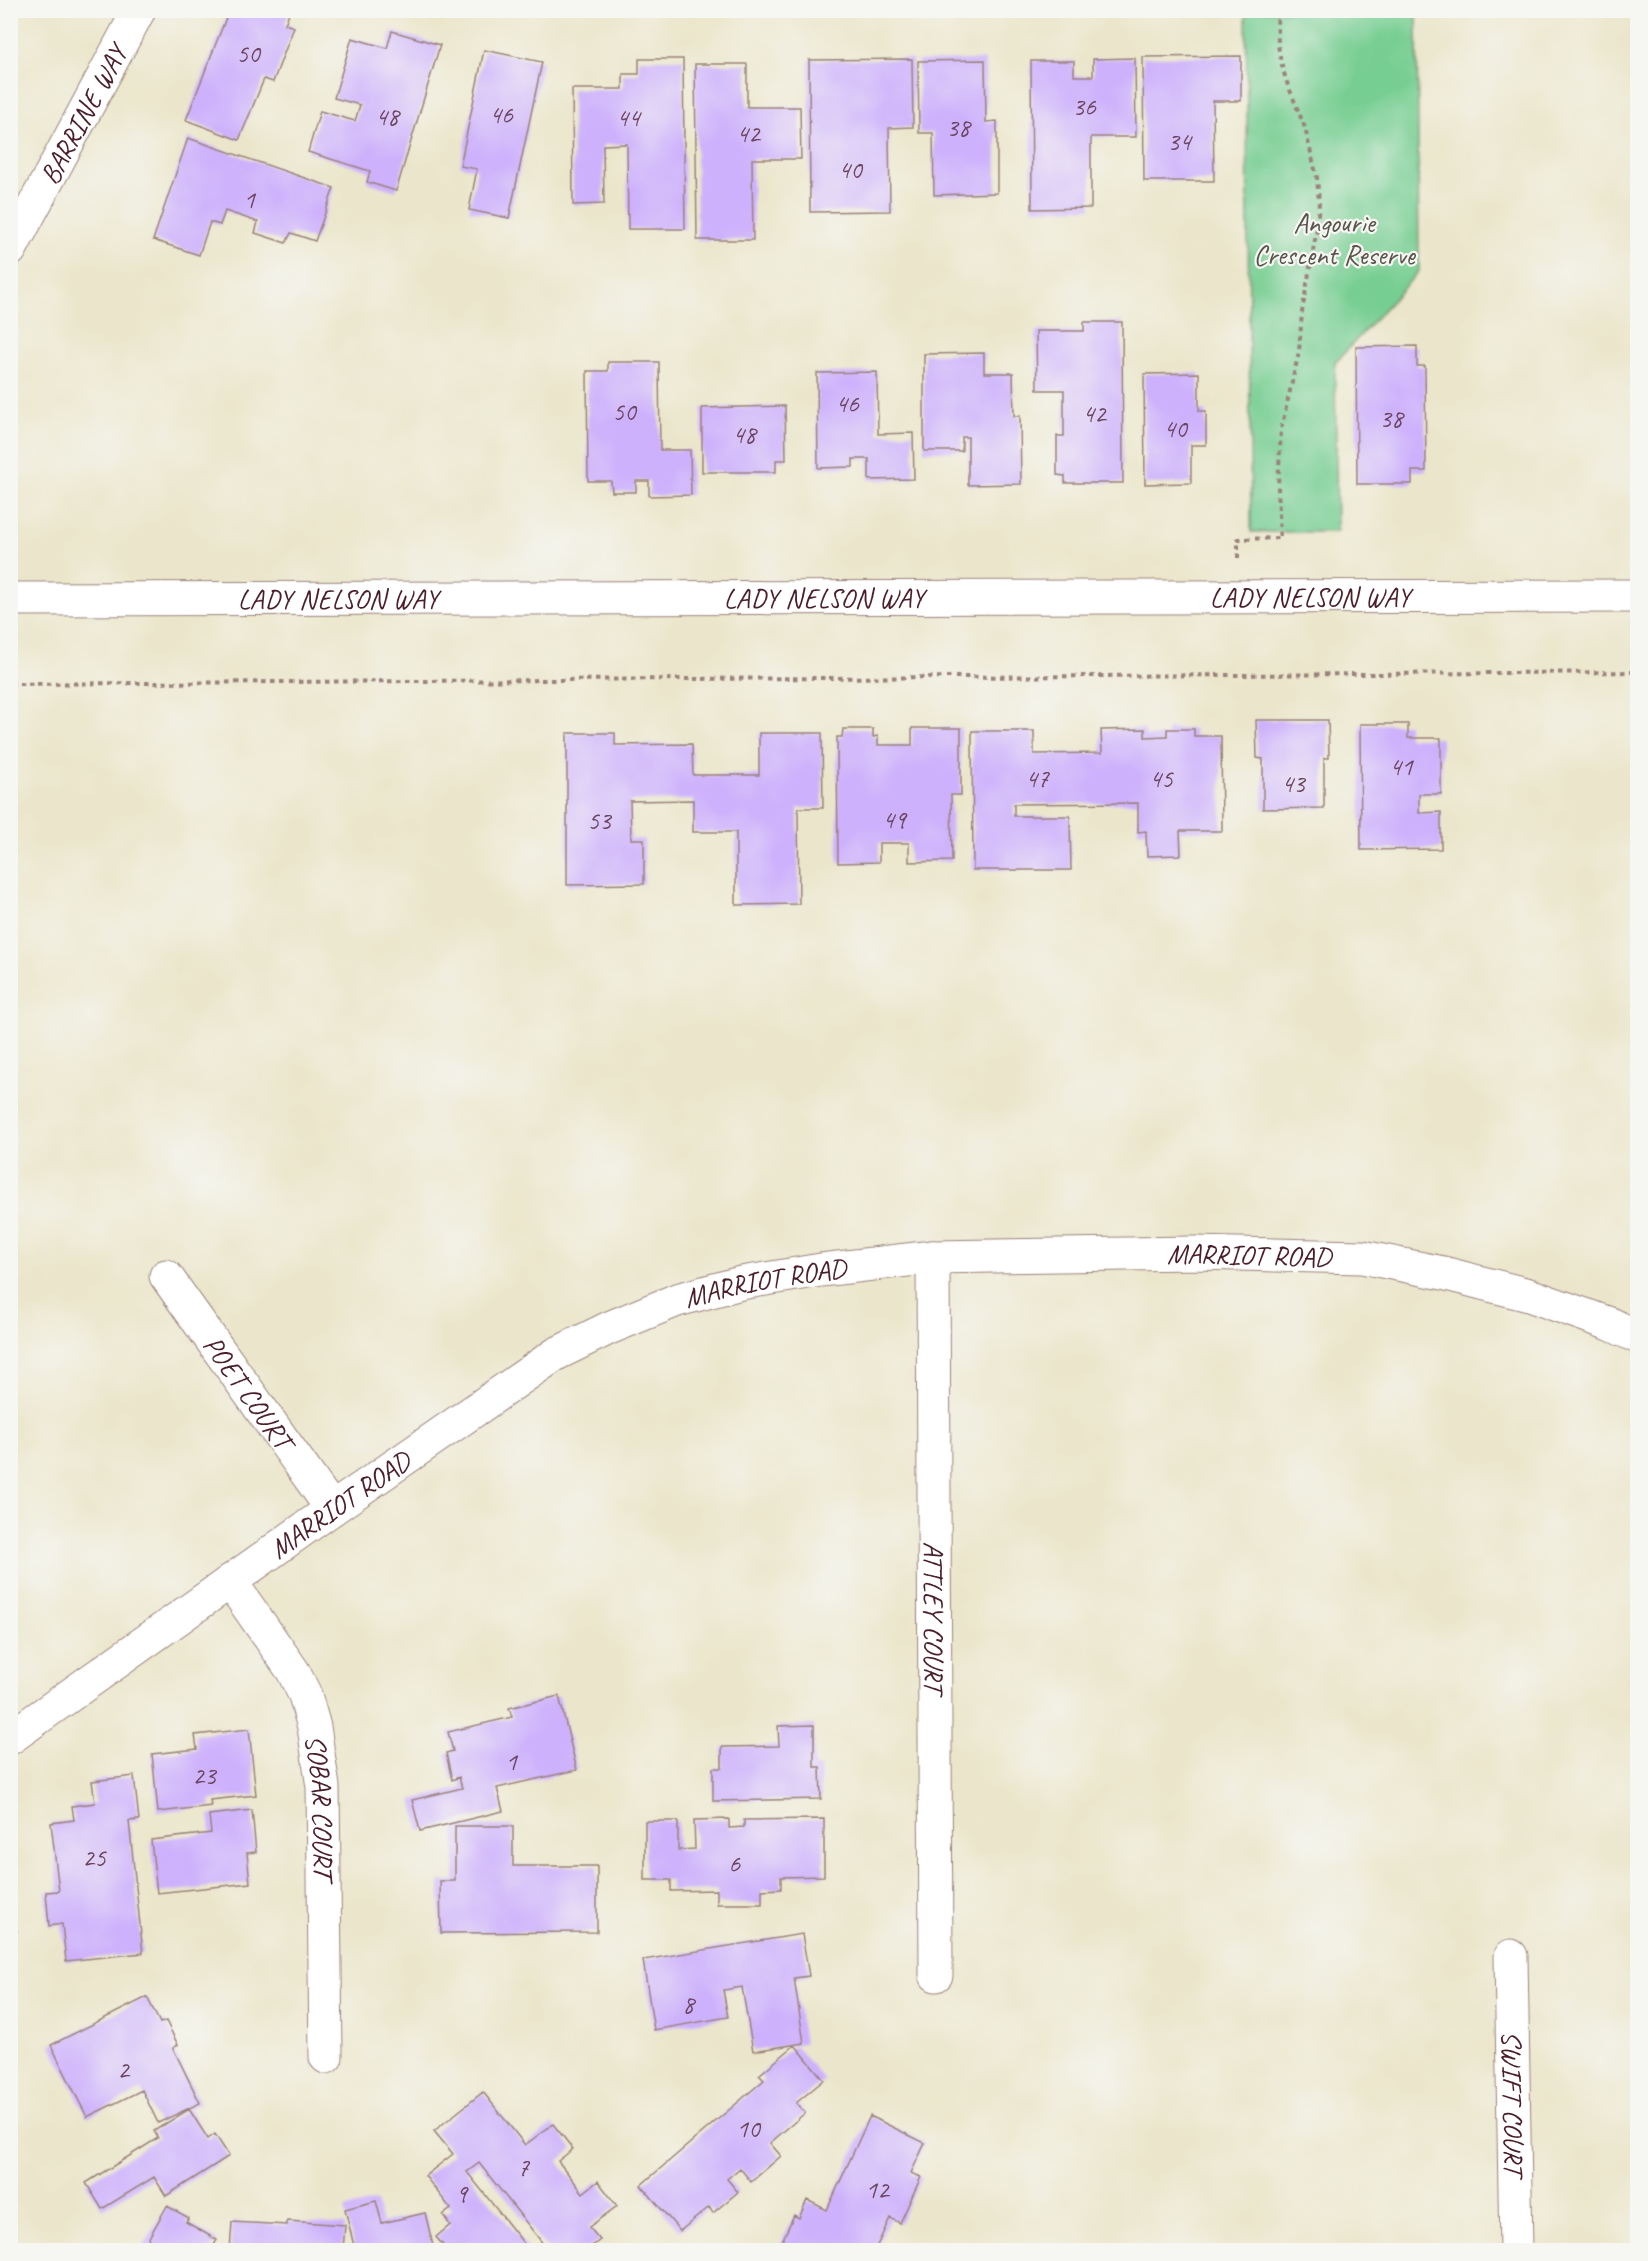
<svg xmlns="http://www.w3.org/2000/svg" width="1648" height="2261" viewBox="0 0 1648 2261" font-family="Caveat,sans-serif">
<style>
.green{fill:#77ce92;stroke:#60765e;stroke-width:1.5}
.building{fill:#cdb1fc}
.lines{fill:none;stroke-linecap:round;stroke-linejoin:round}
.minor-casing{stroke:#9a827b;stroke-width:35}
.tertiary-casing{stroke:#9a827b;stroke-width:35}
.path{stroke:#9a827b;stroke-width:4;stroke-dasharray:4.5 4.5;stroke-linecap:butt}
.minor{stroke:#fff;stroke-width:33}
.tertiary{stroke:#fff;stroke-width:33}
.labels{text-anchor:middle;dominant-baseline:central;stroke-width:4.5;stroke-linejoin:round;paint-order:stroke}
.number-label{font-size:26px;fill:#6b445f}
.street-label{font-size:28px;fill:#4a1f2b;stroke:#f6f6f2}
.park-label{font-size:28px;fill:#58544a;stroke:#f6f6f2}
</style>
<rect width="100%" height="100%" fill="#f6f6f2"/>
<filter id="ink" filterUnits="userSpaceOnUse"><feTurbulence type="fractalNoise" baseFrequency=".0167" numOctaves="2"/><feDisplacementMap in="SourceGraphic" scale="12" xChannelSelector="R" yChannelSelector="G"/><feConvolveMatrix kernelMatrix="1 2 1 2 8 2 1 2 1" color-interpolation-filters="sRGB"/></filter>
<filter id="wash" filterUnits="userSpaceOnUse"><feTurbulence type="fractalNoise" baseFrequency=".008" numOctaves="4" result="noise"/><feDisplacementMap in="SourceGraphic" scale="24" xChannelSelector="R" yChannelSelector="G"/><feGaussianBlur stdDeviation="1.35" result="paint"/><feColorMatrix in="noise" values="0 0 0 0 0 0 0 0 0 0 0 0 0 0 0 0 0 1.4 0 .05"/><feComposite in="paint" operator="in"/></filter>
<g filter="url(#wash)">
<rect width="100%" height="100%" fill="#ebe6cb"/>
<path class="green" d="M1246 11H1417L1419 271 1335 363 1337 532H1251Z"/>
<g id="blocks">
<path class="building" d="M229 10H290L285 24 294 27 273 82 264 79 239 140 186 120Z
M392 31 440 45 396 191 367 182 370 171 308 152 320 111 355 121 360 105 334 98 352 38 387 48Z
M484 50 542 62 509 218 469 210 477 169 460 166Z
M1241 56V101H1213L1214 181H1144L1143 57Z
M1135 58 1136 137H1091V208L1032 209 1031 61H1074V76H1093V59Z
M639 59H683L685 229H628L627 144 603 145 604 204 573 205 572 89H623V74H639Z
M912 59 913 127 889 128 890 211 810 212 809 60Z
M985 60 986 122 997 121V193L934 195 933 133H919L918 61Z
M695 64H747V107H800L801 159H752L753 240H697Z
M188 138 334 188 315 241 291 233 286 243 255 233 258 222 225 211 220 225 210 222 199 255 153 240Z
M1084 322H1122L1123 483H1065V476L1057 475V436H1064V390H1037L1036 331H1084Z
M1417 346V366H1425L1426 471H1412V484H1357L1356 347Z
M984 353V373H1013L1014 416H1020L1021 484 968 485V437H962V451H924V354Z
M608 362H659L660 450H690L691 495 649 496V481H636V492H612L611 481H588L587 371H608Z
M877 372 878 434 913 433 914 479 869 480V459H853V467L818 468 817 373Z
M1199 373V411H1206V445H1191V483L1145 484 1144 374Z
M785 406 786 460H776V472H702V408Z
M1256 720H1328L1329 758H1324V808L1263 809V759L1257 758Z
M1360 724H1408V738H1441V794H1419V813L1441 812V849L1361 850Z
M912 728H961V795H951L952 861 909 862V843H879V862L838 863 837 737H842L843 729H873V737L878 736V745H912Z
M1145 729V737L1167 736V729H1194V736H1221L1222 831H1180L1181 855 1147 856 1146 831 1138 832V803L1014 804V816H1070L1071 870H973L972 731H1034V754L1102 753 1101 730Z
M567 733H615V745L692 744 693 775H759V733H822L823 808H798L799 904 736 905V832H693V800L630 801 631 839H644V884L567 885Z
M559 1696 577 1770 497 1788 503 1811 420 1831 412 1800 462 1788 459 1777 452 1780 446 1753 453 1751 448 1732 512 1717 509 1708Z
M814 1725V1767H820L821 1799 713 1801V1768H722V1747L779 1746 778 1726Z
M249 1729 256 1795 210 1800 211 1806 158 1812 152 1754 197 1749 195 1735Z
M134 1776 139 1820 129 1821 143 1953 66 1961 62 1924 49 1926 46 1892 59 1891 51 1823 74 1820 72 1806 95 1803 92 1781Z
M252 1810 256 1852 247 1853 250 1883 157 1893 151 1840 211 1833 209 1815Z
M729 1819V1828L744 1827V1820L824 1819V1876L781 1877V1889L762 1890V1904H717V1890L671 1891V1880H645V1821H678V1850L695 1849 694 1820Z
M455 1826H513V1866H597V1932L441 1933 440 1881H455Z
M10 1914 17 1931 10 1935Z
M802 1934 809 1976 794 1978 804 2043 753 2051 742 1987 723 1990 728 2017 654 2030 643 1960Z
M147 1997 160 2023 166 2021 178 2045 173 2048 200 2103 158 2123 142 2090 87 2117 51 2045Z
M795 2045 824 2080 796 2103 805 2113 770 2143 781 2156 751 2182 740 2168 727 2179 738 2192 713 2213 709 2207 680 2231 641 2185 764 2080 759 2075Z
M483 2092 525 2145 553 2124 573 2149 558 2161 583 2193 598 2181 617 2206 589 2227 600 2240 587 2250H548L479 2163 467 2172 529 2250H447L436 2237 450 2225 443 2215 451 2209 425 2176 453 2154 434 2131Z
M189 2109 208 2139 215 2134 229 2156 166 2196 154 2177 102 2209 86 2183 158 2138 154 2131Z
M870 2116 925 2143 911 2173 921 2177 900 2223 890 2218 875 2250H778L794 2215 799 2218 807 2200 827 2210Z
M376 2201 382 2223 425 2213 434 2250H355L345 2209Z
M167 2206 189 2218 186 2222 217 2240 211 2250H142Z
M287 2221 345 2225 343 2250H230L232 2222 287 2225Z"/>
</g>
</g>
<g filter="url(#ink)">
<use href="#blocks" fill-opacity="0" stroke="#9a827b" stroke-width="1.5"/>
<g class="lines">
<g class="minor-casing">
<g id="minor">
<path id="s1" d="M10 250 139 10"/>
<path id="s2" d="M933 1257 936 1975"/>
<path id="s3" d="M166 1276 332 1509"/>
<path id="s4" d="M230 1581 293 1671 305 1695 314 1727 323 1787 326 2057"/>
<path id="s5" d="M10 1738 332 1509 556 1354 609 1328 677 1300 741 1283 821 1270 933 1257 1194 1253 1362 1257 1443 1273 1529 1295 1610 1324 1638 1337"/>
<path id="s6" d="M1511 1956 1516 2250"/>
</g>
</g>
<g class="tertiary-casing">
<g id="tertiary">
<path id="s7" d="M10 599 1638 596"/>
</g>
</g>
<path class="path" d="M1238 558V539L1280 538 1278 487 1281 429 1299 352 1302 312 1317 229 1319 202 1317 178 1305 128 1286 80 1281 62 1278 45 1277 10
M10 684 1638 672"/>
<use href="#minor" class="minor"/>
<use href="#tertiary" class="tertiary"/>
</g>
</g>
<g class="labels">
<g class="number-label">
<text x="248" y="53">50</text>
<text x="1084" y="106">36</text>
<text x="501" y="114">46</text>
<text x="387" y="116">48</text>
<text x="628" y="117">44</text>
<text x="958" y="127">38</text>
<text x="748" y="133">42</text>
<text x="1179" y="141">34</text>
<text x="850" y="169">40</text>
<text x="249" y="199">1</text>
<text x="847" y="403">46</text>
<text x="624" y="411">50</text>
<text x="1094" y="413">42</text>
<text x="1391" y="418">38</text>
<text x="1175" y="428">40</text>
<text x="744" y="434">48</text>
<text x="1401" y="766">41</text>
<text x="1037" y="778">47</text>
<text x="1161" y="778">45</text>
<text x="1293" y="783">43</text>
<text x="894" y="819">49</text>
<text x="599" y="820">53</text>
<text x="511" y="1761">1</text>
<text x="204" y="1775">23</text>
<text x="94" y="1857">25</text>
<text x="734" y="1863">6</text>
<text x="688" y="2004">8</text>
<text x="123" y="2069">2</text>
<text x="748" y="2128">10</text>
<text x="523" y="2167">7</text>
<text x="877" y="2189">12</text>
<text x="461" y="2193">9</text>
</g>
<g class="street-label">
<text stroke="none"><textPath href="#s1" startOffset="154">BARRINE WAY</textPath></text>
<text stroke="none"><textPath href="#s7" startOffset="1300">LADY NELSON WAY</textPath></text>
<text stroke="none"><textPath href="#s7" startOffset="814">LADY NELSON WAY</textPath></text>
<text stroke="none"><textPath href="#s7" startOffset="328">LADY NELSON WAY</textPath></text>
<text stroke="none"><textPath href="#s5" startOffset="1376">MARRIOT ROAD</textPath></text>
<text stroke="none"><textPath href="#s5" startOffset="890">MARRIOT ROAD</textPath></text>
<text stroke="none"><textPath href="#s3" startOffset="142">POET COURT</textPath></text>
<text stroke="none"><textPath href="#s5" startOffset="404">MARRIOT ROAD</textPath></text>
<text stroke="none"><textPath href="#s2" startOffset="360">ATTLEY COURT</textPath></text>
<text stroke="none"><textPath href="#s4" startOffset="250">SOBAR COURT</textPath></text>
<text stroke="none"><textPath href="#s6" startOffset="147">SWIFT COURT</textPath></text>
</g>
<g class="park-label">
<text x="1334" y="222">Angourie<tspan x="1334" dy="32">Crescent Reserve</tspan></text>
</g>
</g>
<rect width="1648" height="2261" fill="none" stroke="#f6f6f2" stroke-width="36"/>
</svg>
